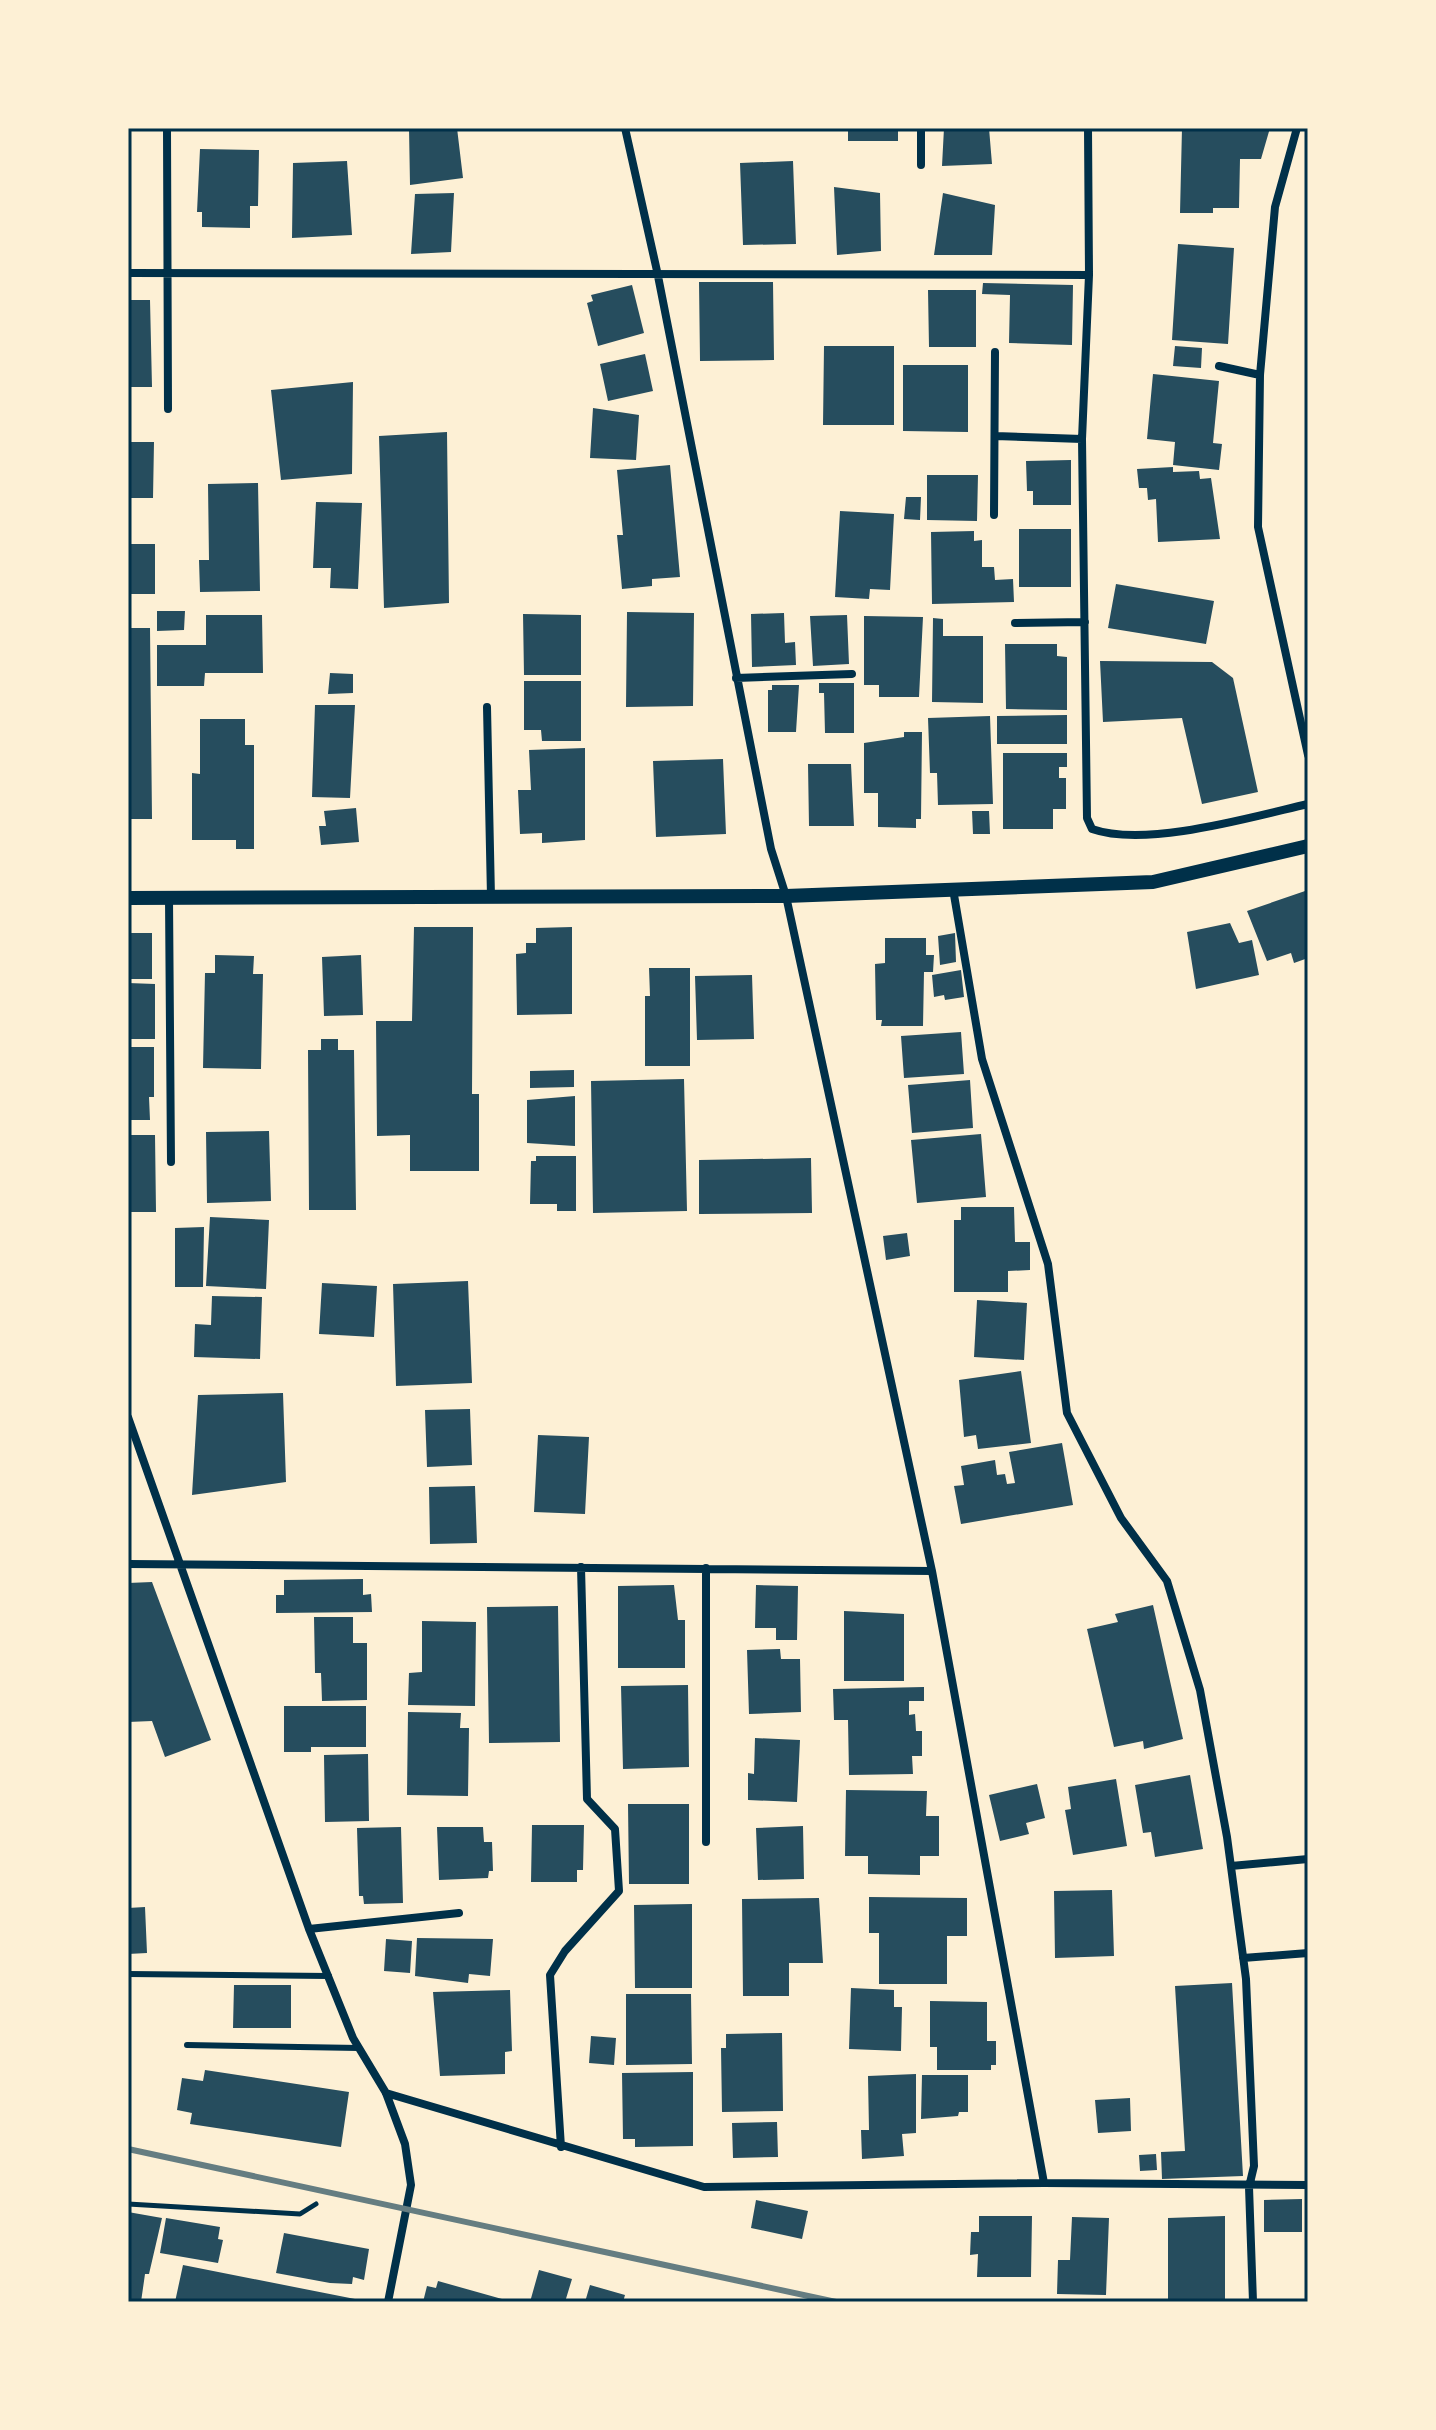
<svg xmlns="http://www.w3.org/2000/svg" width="1436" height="2430" viewBox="0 0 1436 2430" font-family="Arial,sans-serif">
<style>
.building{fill:#264d5e}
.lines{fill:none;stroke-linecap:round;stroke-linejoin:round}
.path{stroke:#003049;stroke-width:5}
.service{stroke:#003049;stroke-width:6}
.minor{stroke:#003049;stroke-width:8}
.tertiary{stroke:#003049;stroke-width:14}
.rail{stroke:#657d81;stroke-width:6}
.neatline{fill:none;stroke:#003049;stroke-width:3}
</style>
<rect width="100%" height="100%" fill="#fdf0d5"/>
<path class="building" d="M409 128H457L463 178 410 185Z
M848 128H898V141H848Z
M944 128H989L992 164 942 166Z
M1182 128H1270L1261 159H1240L1239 208H1213V213H1180Z
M200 149 259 150 258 206H250V228L202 227V212H197Z
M347 161 352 235 292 238 293 163Z
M793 161 796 244 743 245 740 163Z
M834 187 880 193 881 251 837 255Z
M454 193 451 252 411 254 415 194Z
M943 193 995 205 992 255H934Z
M1178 244 1234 248 1228 344 1172 340Z
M699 282H773L774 360 700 361Z
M983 283 1073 285 1072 345 1009 343 1010 295 982 294Z
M632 285 644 333 598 346 587 303 593 301 591 295Z
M928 290H976V347H929Z
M128 300H150L152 387H128Z
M824 346H894V425H823Z
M1175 346 1202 348 1201 368 1173 366Z
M645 354 653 391 608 401 600 364Z
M903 365H968V432L903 431Z
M1153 374 1219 381 1213 443 1222 444 1219 470 1173 465 1175 442 1147 439Z
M353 382 352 474 281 480 271 390Z
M593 408 639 415 636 460 590 458Z
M447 432 449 603 384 608 379 436Z
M128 442H154L153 498H128Z
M1071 460V505H1033V491H1027L1026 461Z
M670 465 680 577 652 579V586L622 589 617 535H623L617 470Z
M1173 467V472L1199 471 1200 479 1211 478 1220 539 1158 542 1156 499 1148 500 1147 488H1139L1137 469Z
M927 475H978L977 521 927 520Z
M258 483 260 591 200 592 199 560H209L208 484Z
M906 497H921L920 520 904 519Z
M316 502 362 503 358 589 330 588 331 568H313Z
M840 511 894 514 890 590 870 589 869 599 835 597Z
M1019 529H1071V587H1019Z
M974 531V541L982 540V567H994L995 580 1013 579 1014 602 932 604 931 532Z
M128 544H155V594H128Z
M1116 584 1214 601 1206 644 1108 628Z
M157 611H185L184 630 157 631Z
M627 612 694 613 693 706 626 707Z
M784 613 785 643 795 642 796 665 752 667 751 614Z
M523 614 581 615V675H524Z
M206 615H262L263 673H205L204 686H157V645H206Z
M847 615 849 664 813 666 810 616Z
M864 616 923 617 919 697H879V685H864Z
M933 618 943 619V636H983V703L932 702Z
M128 628H150L152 819H128Z
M1005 644H1057V656L1067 657V710L1006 709Z
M1100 661 1212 662 1233 678 1258 792 1202 804 1182 718 1103 722Z
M330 673 353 674V693L328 694Z
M524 681H581V741H542L541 730H524Z
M819 683H854V733H825L824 693H819Z
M772 685H799L796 732H768V690H772Z
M315 705H355L350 798 312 797Z
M1067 715V744H997V716Z
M990 716 993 804 938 805 937 773H930L928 718Z
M200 719H245V745H254V849H236V840H192V773L200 774Z
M904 732H922L921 819H916V828L878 827V793H864V743L904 737Z
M585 748V840L542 843V833L520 834 518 790H531L529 750Z
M1003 753H1067V767H1059V778H1066V809H1053V829H1003Z
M723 759 726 834 656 837 653 761Z
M808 764H851L854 826H809Z
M356 808 359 842 321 845 319 826H326L324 811Z
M972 811H989L990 834H973Z
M1308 890V958L1294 963 1291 953 1267 961 1247 911Z
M1230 923 1239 943 1252 940 1259 975 1196 989 1187 932Z
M414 927H473L472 1094H479V1171H410V1135L377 1136 376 1021H412Z
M572 927V1014L517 1015 516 954 526 953V943H536V928Z
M128 933H152V979H128Z
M955 933 956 962 940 965 938 936Z
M885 938H926V955H934L933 972H924L923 1026H881L882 1020H876L875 964 885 963Z
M215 955 254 956 253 974H263L261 1069 203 1068 205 973H215Z
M361 955 363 1015 324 1016 322 957Z
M649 968H690V1066H645V996H650Z
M961 970 964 997 945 1000 944 995 934 997 932 975Z
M752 975 754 1039 697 1040 695 976Z
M128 983 155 984V1039H128Z
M961 1032 964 1074 904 1078 901 1036Z
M321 1039H338V1050H354L356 1210H309L308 1050H321Z
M128 1047H154V1097H149L150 1120H128Z
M574 1070V1087L530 1088V1071Z
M684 1079 687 1211 593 1213 591 1081Z
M970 1080 973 1128 912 1133 908 1085Z
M575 1096V1146L527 1143V1100Z
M269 1131 271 1201 207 1203 206 1132Z
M981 1134 986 1197 917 1203 911 1140Z
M128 1135H155L156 1212H128Z
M536 1156H576V1211H557V1204H530L531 1161H536Z
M811 1158 812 1213 699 1214V1160Z
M961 1207H1014L1015 1242H1030V1270L1008 1271V1292H954V1220H961Z
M210 1217 269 1220 266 1289 206 1286Z
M204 1227 203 1287H175V1228Z
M907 1233 910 1256 886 1260 883 1236Z
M468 1281 472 1383 396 1386 393 1284Z
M322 1283 377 1286 374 1337 319 1334Z
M212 1296 262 1297 260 1359 194 1357 195 1324 211 1325Z
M977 1300 1027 1303 1024 1360 974 1357Z
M1021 1371 1031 1443 978 1449 976 1435 964 1437 959 1380Z
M283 1393 286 1482 192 1495 198 1395Z
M470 1409 472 1465 427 1467 425 1410Z
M538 1435 589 1437 585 1514 534 1512Z
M1062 1443 1073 1505 961 1524 954 1486 964 1485 961 1466 995 1460 997 1475 1005 1474 1007 1484 1015 1483 1009 1452Z
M475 1486 477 1543 430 1544 429 1487Z
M363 1579V1595L371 1594 372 1612 276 1613V1595H284V1580Z
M152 1582 211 1740 165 1757 152 1721 128 1722V1583Z
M674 1585 678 1620H685V1668H618V1586Z
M756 1585 798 1586 797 1640H776V1628H755Z
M1153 1605 1183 1739 1144 1749 1143 1741 1114 1747 1087 1629 1118 1622 1115 1614Z
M558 1606 560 1742 489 1743 487 1607Z
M844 1611 904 1614V1681H844Z
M314 1617H353V1643H367V1700L322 1701 321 1673H315Z
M422 1621 476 1622 475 1706 408 1705 409 1673 422 1672Z
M780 1649 781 1659H800L801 1712 749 1714 747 1650Z
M688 1685 689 1767 623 1769 621 1686Z
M924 1687V1701H909V1715L915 1714 916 1731H922V1756H912L913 1774 849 1775 848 1720H834L833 1689Z
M284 1706H366V1747H311V1752H284Z
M408 1712 461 1713 460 1728H469L468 1796 407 1795Z
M755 1738 800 1740 797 1802 748 1800V1773L754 1774Z
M368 1754 369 1821 325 1822 324 1755Z
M1190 1775 1203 1849 1155 1857 1151 1832 1143 1833 1135 1785Z
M1116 1779 1127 1846 1073 1855 1065 1810 1071 1809 1068 1787Z
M1037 1784 1045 1818 1026 1823 1029 1834 1000 1841 989 1795Z
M846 1790 927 1791 926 1816H939V1856H920V1875L868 1874V1856H845Z
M628 1804H689V1884H629Z
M532 1825H584L583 1870H577V1882H531Z
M803 1826 804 1879 758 1880 756 1828Z
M401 1827 403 1903 364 1904 363 1896H359L357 1828Z
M437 1827H483L484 1842H492L493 1871H489L488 1878 439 1880Z
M1112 1890 1114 1956 1055 1958 1054 1891Z
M869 1897 967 1898V1936H947V1984H879V1933H869Z
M819 1898 823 1963H789V1996H743L742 1899Z
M692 1904V1988H635L634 1905Z
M145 1907 147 1953 128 1954V1908Z
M417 1938 493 1939 490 1976 469 1974 468 1983 415 1976Z
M386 1939 412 1941 410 1973 384 1971Z
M1232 1983 1243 2176 1162 2179 1161 2152 1185 2151 1175 1986Z
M234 1985H291V2028H233Z
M851 1988 894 1990V2007H902L901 2051 849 2049Z
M510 1990 512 2051 505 2052V2074L440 2076 433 1992Z
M626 1994H691L692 2064 626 2065Z
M930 2001 987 2002V2041H996V2065H991V2070H937V2047H930Z
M782 2033 783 2111 722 2112 721 2048H726V2034Z
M591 2036 616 2038 614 2065 589 2063Z
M205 2070 349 2092 341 2147 190 2124 192 2113 177 2110 182 2078 203 2081Z
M693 2072V2146L635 2147V2139H623L622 2073Z
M916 2074V2133L902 2134 904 2156 862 2159 861 2130H869L868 2076Z
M922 2075H968V2112H959L958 2116 921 2119Z
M1130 2098 1131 2131 1098 2133 1095 2100Z
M777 2122 778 2157 733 2158 732 2123Z
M1156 2154 1157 2170 1140 2171 1139 2155Z
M1302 2199V2232H1264V2200Z
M756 2200 808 2211 802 2239 751 2228Z
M128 2212 162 2218 149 2274H145L141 2302H128Z
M979 2216H1032L1031 2277H977L978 2254 970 2255 971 2232H979Z
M1225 2216V2302H1168V2218Z
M1072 2217 1109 2218 1106 2295 1057 2294 1058 2260H1070Z
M166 2218 220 2227 218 2239 223 2240 218 2263 160 2253Z
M284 2233 369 2249 364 2280 353 2277 352 2284 330 2283 276 2273Z
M183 2265 355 2299V2302H175Z
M539 2270 572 2279 565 2302H530Z
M438 2281 502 2299V2302H423L427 2286 436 2288Z
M590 2285 625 2295 623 2302H585Z"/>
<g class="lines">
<path class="path" d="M128 2204 300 2214 316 2204"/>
<path class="service" d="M128 1974 329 1976
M187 2045 359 2048"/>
<path class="minor" d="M167 128 168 409
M625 128 657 271 771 849 786 896 932 1571 1044 2183
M921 128V165
M1088 128 1089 275 1082 439 1087 818 1092 829C1146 848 1252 817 1308 804
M1297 128 1275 207 1260 375 1258 527 1308 755
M128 273 1089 275
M1219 366 1260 375
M995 436 1082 439
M994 515 995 352
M1015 623 1085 622
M736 678 852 674
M487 707 491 897
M953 889 982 1059 1048 1264 1067 1413 1121 1518 1167 1581 1200 1690 1227 1837 1246 1979 1254 2166 1249 2187 1253 2302
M169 898 171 1162
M128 1417 309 1929 353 2038 386 2093 405 2144 411 2185 388 2302
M128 1564 932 1571
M706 1568V1842
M1231 1866 1308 1859
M309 1929 459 1913
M1243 1958 1308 1953
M386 2093 704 2187 1044 2183 1308 2185
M561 2147 550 1975 565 1951 619 1891 615 1829 587 1799 581 1567"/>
<path class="tertiary" d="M128 898 786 896 1153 882 1308 846"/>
<path class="rail" d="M128 2149 836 2302"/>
</g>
<rect width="1436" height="2430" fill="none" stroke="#fdf0d5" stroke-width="260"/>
<rect x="130" y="130" width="1176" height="2170" class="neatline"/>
</svg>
